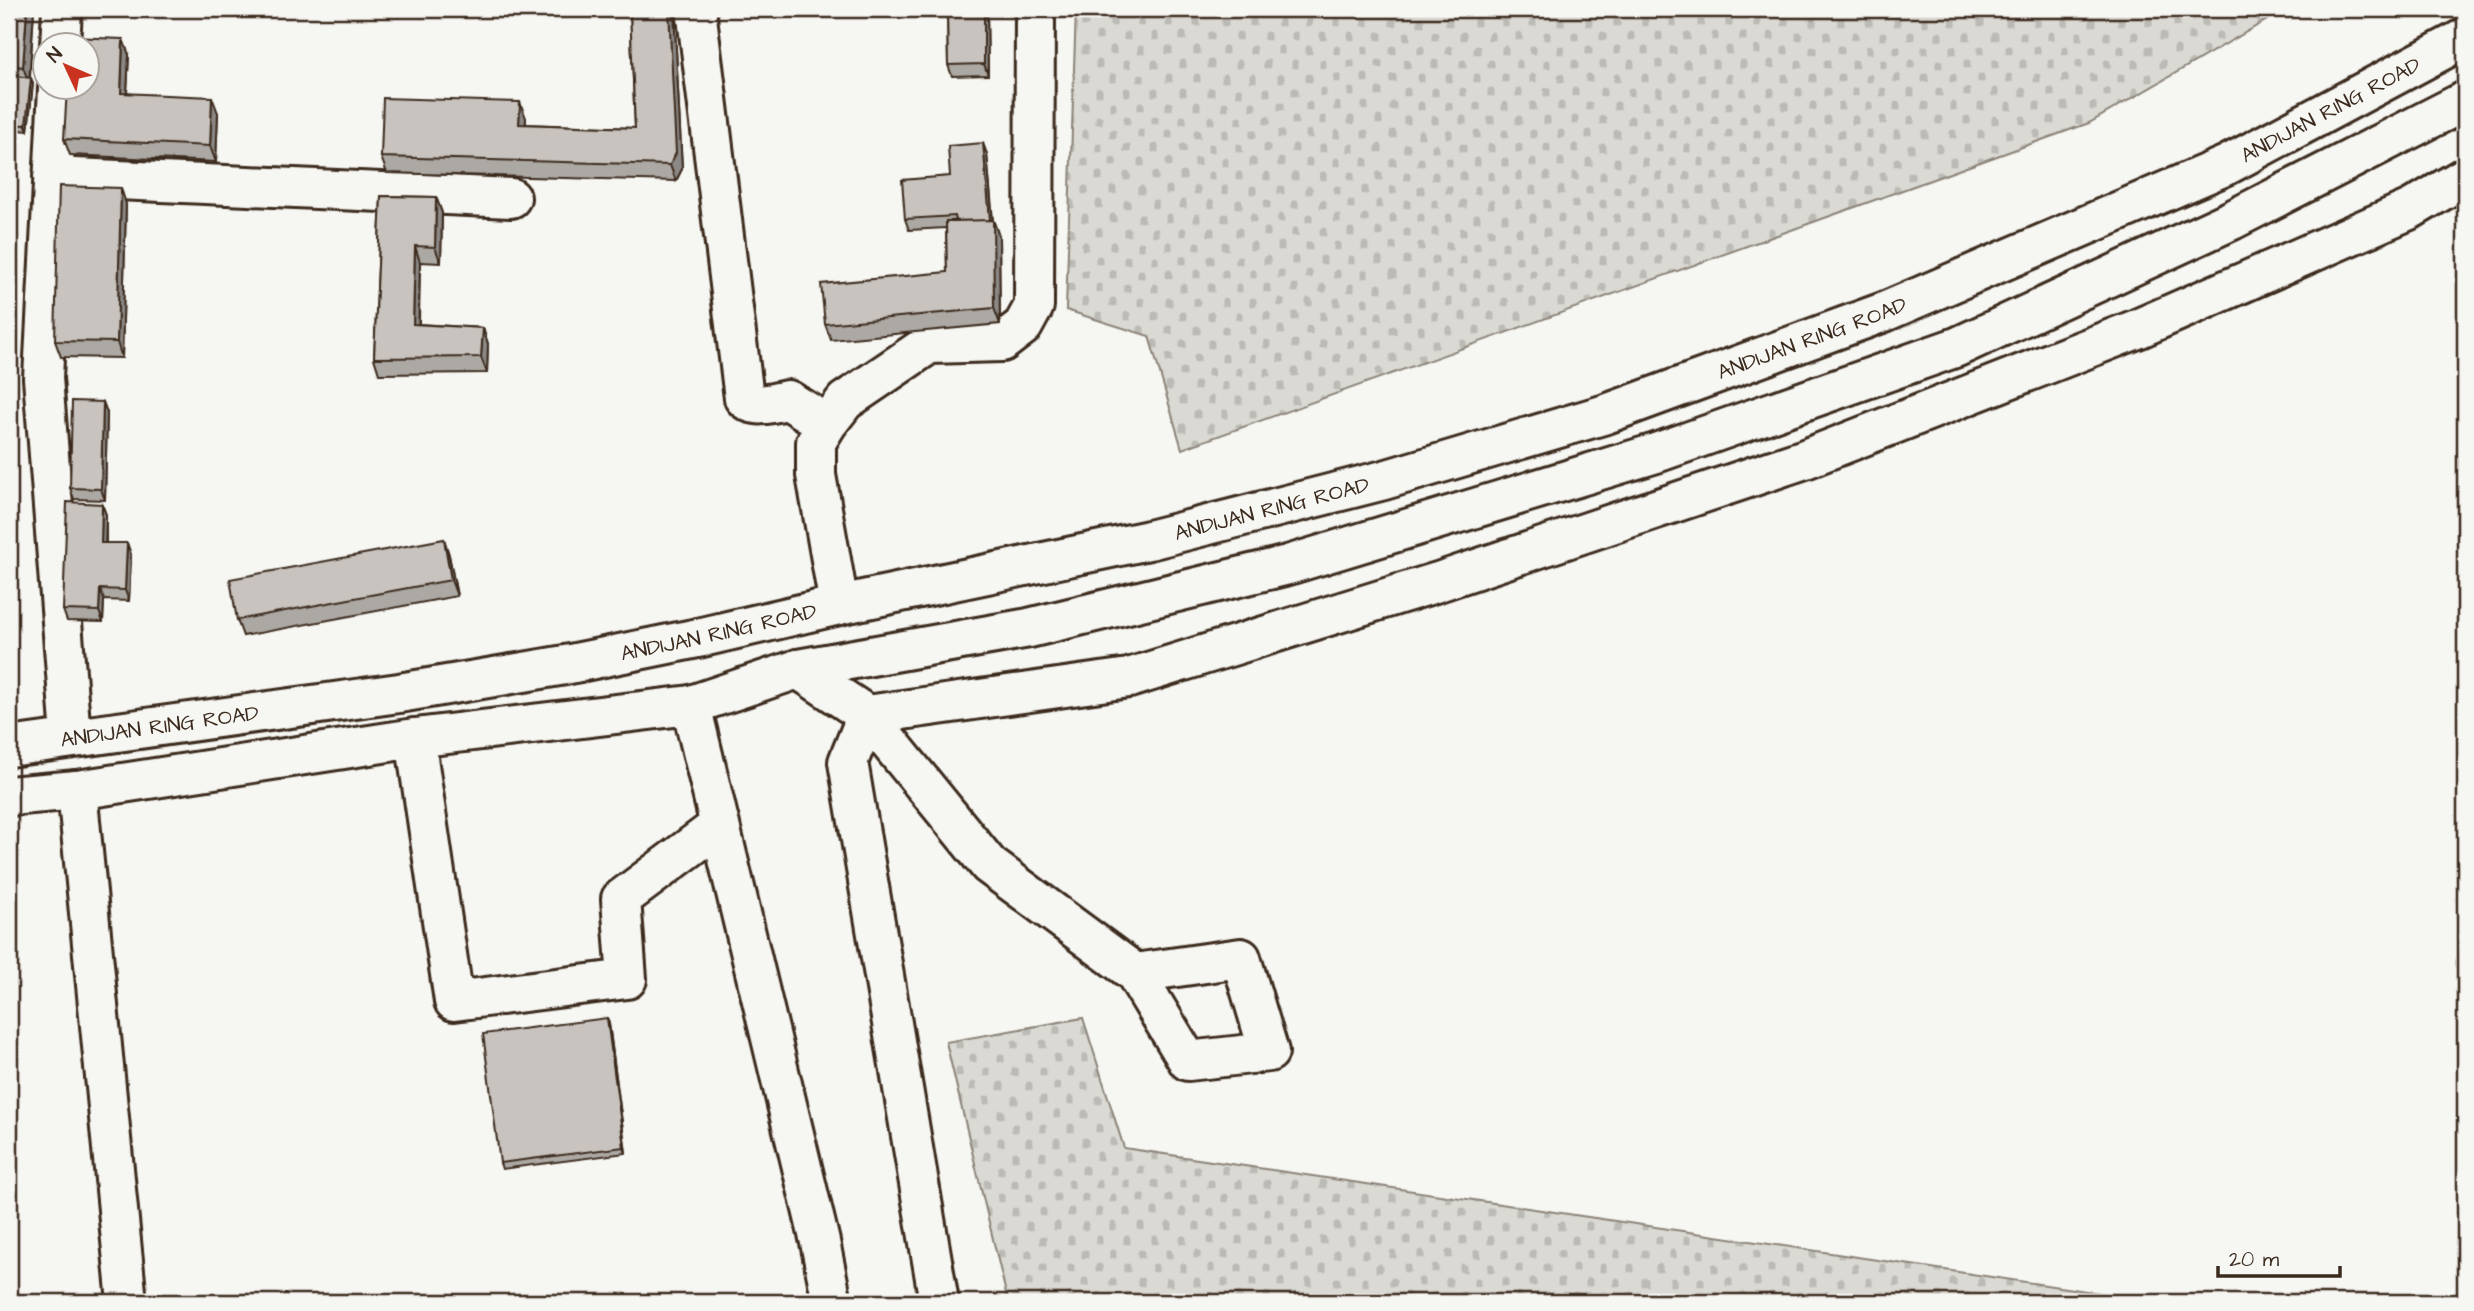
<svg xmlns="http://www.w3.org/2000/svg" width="2474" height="1311" viewBox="0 0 2474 1311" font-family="'Architects Daughter',sans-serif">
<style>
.cemetery{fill:url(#cemetery-stones);stroke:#8a8278;stroke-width:2}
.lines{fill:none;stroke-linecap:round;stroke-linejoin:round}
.minor-casing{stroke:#3b2a1e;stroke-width:44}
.highway-casing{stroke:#3b2a1e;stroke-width:44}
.minor{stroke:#f6f6f2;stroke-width:38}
.highway{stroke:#f6f6f2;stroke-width:38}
.wall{fill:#aca8a3;stroke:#3b2a1e;stroke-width:2}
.shaded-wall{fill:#8c8885;stroke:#3b2a1e;stroke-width:2}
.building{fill:#c8c3be;stroke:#3b2a1e;stroke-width:2}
.labels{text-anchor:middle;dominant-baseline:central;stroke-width:6;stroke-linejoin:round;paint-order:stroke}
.street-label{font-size:21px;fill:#3b2a1e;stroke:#f6f6f2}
</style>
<defs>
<pattern id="cemetery-stones" width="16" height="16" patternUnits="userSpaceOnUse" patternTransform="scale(1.75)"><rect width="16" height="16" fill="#dad9d3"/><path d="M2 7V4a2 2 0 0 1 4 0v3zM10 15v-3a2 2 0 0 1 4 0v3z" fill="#bcbab5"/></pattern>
</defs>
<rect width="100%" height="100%" fill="#f6f6f2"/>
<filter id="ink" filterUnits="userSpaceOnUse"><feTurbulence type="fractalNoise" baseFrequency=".0143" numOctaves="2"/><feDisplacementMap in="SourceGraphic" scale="14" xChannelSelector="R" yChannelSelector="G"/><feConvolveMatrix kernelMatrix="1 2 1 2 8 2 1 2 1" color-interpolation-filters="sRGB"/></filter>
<g filter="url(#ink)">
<path class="cemetery" d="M1076 9H2286L2089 123 1182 449 1149 336 1066 310Z
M1083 1018 1124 1148 2160 1302H1008L946 1042Z"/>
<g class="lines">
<g class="minor-casing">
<path id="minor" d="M696 9 744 398C755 410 773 402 788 400L827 424
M60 46 62 9
M58 88 43 378 71 737
M53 177 511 198
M839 605 816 475V442L827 424 845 401 929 344 1002 342 1023 326 1034 306 1035 9
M691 705 820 1242 832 1302
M867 715 1129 678 1438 582 1805 459 2137 329 2411 209 2465 177
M867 715 989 865 1135 973 1241 958 1269 1052 1188 1061 1135 973
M867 715 848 762 939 1302
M415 738 454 1001 627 979 621 899 720 825
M77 790 127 1302"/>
</g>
<g class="highway-casing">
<g id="highway">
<path d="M798 669 867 715"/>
<path id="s1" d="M9 747 399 693 565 665 698 638 839 605 1149 540 1384 480 1606 414 1884 312 2227 165 2465 38"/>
<path d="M9 796 77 790 415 738 691 705 798 669 1029 628 1288 565 1656 453 1957 347 2232 220 2465 101"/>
</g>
</g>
<use href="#minor" class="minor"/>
<use href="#highway" class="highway"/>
</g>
<path class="wall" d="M9 9H34L30 77 33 83 28 131 9 129Z
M630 9H674L682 169 676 181 387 173 381 157 526 118V124L635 128Z
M947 9H987L988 75 952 76 948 65Z
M129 55 127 93 218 113 216 162 70 155 64 139Z
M987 154 993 220 999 236 1000 324 831 340 825 324 947 272 946 228 909 230 905 219 950 176Z
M381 196 436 197 442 213 441 263 420 262 419 324 483 328 488 344 487 373 379 374 374 358Z
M126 204 122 358 61 357 55 341Z
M103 402 107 413 105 500 74 499 70 488Z
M102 504 106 515V543H127L131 555 129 601 104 600 103 622 67 621 63 610Z
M444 539 449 555 457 596 243 636 237 620Z
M607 1018 609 1024 626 1153 502 1169 500 1163Z"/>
<path class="shaded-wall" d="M27 9H34L29 83 23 67Z
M669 9H674L682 169 676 181 670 165Z
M984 9H987L988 75 984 64Z
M123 39 129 55 126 109 121 93Z
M31 78 33 83 28 131 26 125Z
M212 97 218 113 216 162 210 146Z
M520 102 526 118 525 140 519 124Z
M983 143 987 154 993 226V220L999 236 1000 324 994 308 990 225Z
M121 188 126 204 122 358 117 342Z
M436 197 442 213 441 263 435 247Z
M415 246 420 262 418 340 413 324Z
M483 328 488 344 487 373 481 357Z
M103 402 107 413 105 500 101 489Z
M102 504 106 515 105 554 101 543Z
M444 539 449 555 457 596 451 580Z
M127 543 131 555 129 601 125 590Z
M100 589 104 600 103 622 99 611Z
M607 1018 609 1024 626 1153 624 1147Z"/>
<path class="building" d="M9 9H27L23 67 9 65Z
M630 9H669L676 153 670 165 381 157 383 98 520 102 519 124 635 128Z
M947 9H984V64L948 65Z
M69 37 123 39 121 93 212 97 210 146 64 139 67 88H88V46H69Z
M9 75 31 78 26 125 9 124Z
M983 143 990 220 956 221 955 216 905 219 902 180 950 176 948 146Z
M59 186 121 188 117 342 55 341Z
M381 196 436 197 435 247 415 246 413 324 483 328 481 357 374 358Z
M993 220 994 308 825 324 821 284 947 272 946 221Z
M72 401 103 402 101 489 70 488Z
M67 502 102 504 101 543H127L125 590 100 589 99 611 63 610Z
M444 539 451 580 237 620 230 579Z
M607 1018 624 1147 500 1163 483 1034Z"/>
</g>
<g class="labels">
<g class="street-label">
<text stroke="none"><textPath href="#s1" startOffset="2420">ANDIJAN RING ROAD</textPath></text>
<text stroke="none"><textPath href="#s1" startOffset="1853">ANDIJAN RING ROAD</textPath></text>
<text stroke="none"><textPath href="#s1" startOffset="1286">ANDIJAN RING ROAD</textPath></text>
<text stroke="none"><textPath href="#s1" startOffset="719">ANDIJAN RING ROAD</textPath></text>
<text stroke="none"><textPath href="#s1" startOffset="152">ANDIJAN RING ROAD</textPath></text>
</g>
</g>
<rect width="2474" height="1311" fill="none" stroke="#f6f6f2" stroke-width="35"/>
<rect x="18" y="18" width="2439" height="1276" fill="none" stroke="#3b2a1e" stroke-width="2.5" filter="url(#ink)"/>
<g transform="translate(66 66) rotate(314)"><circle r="33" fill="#f6f6f2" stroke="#aba49d" stroke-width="2"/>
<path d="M0-5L12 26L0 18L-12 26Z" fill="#c8321e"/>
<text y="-10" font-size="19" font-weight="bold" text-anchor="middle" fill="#3b2a1e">N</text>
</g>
<path d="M2218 1266v10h122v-10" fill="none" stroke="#3b2a1e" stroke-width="3.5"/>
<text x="2229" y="1266" font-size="21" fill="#3b2a1e" stroke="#f6f6f2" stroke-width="5" paint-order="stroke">20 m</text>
</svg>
